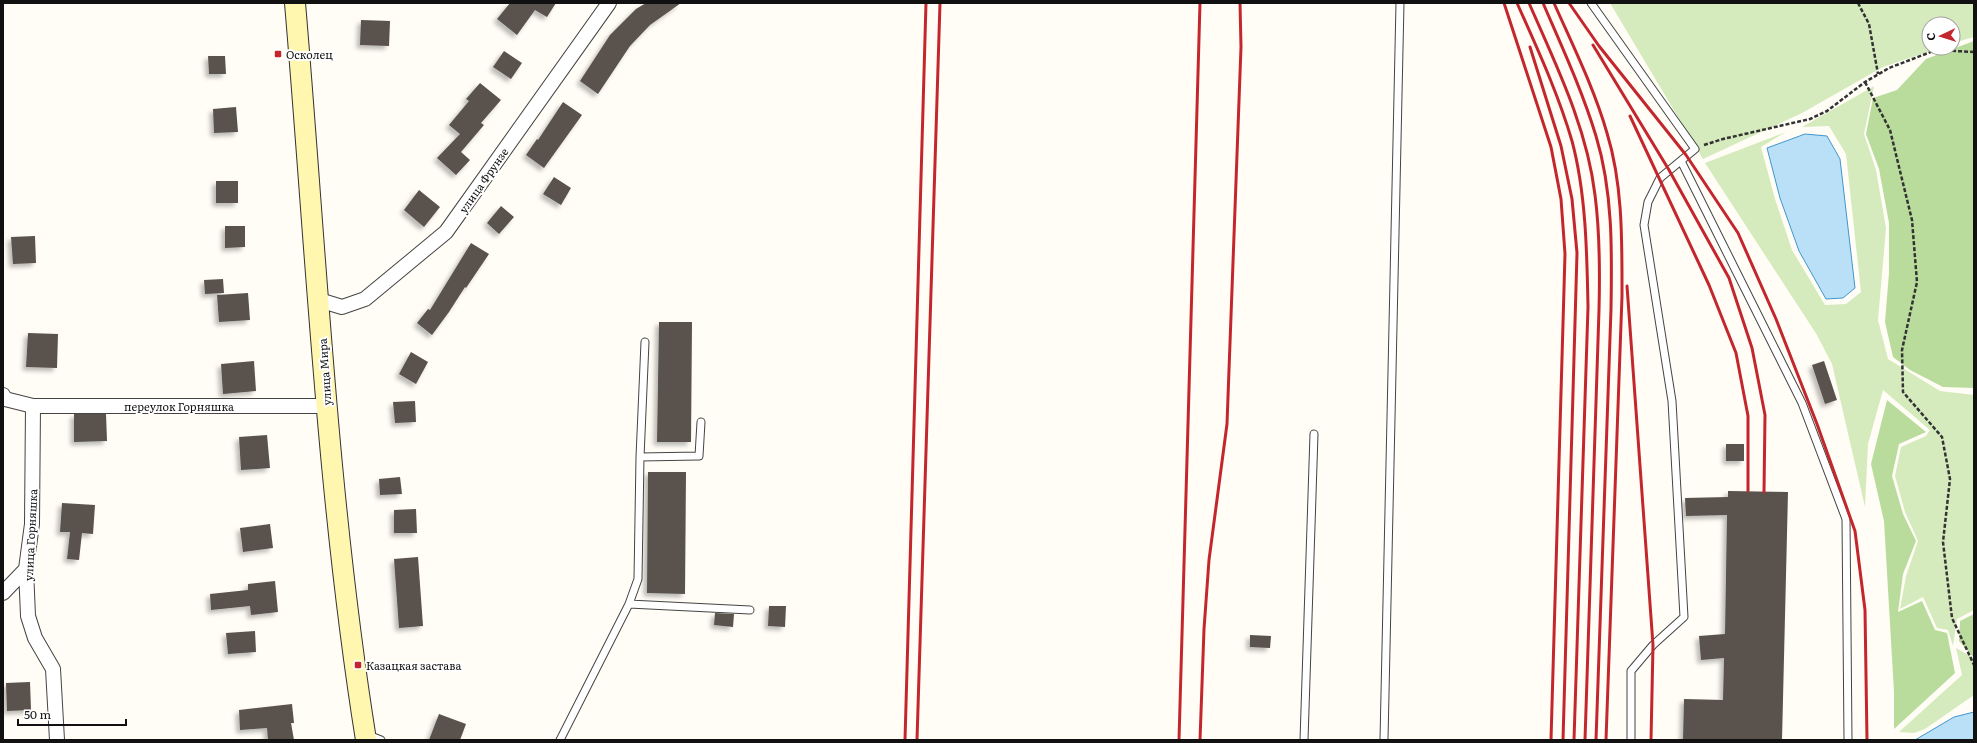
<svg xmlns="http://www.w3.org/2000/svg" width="1977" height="743" viewBox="0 0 1977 743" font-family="Literata,serif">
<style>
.green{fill:#d5ebbd}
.forest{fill:#b9dc9c}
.water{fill:#b9e0f7;stroke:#3f96cf}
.building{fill:#5a524d;filter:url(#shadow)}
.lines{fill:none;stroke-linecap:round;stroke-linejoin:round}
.lane-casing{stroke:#444;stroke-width:9}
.street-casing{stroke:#444;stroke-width:16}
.secondary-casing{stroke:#333;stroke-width:22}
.path{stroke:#333;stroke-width:2.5;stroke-dasharray:4 2;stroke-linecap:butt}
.lane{stroke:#fff;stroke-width:7}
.street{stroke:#fff;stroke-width:14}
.secondary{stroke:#fff6b0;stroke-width:20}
.rail{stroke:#c4262e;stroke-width:3}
.poi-dot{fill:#c4262e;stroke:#fff;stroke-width:1.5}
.labels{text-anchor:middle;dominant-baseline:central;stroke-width:4;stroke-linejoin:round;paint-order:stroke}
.poi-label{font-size:11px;fill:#111;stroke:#fff;text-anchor:start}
.street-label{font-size:11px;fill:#111;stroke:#fff}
</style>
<defs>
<filter id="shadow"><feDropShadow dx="-3.5" dy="3.5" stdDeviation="2" flood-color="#0004"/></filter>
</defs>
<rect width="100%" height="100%" fill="#fffdf5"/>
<path class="green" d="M1610 3H1974V37L1953 43V24H1929V48H1939L1883 67 1802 113 1703 159Z
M1874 86 1864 134 1876 170 1886 228 1878 320 1888 359 1940 391 1974 395V610L1957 619 1953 646 1948 630 1937 628 1923 597 1900 609 1906 576 1918 541 1905 512 1895 476 1901 447 1926 436 1930 430 1883 390 1868 444 1865 507 1832 364 1817 335 1705 163 1786 132 1761 147 1775 199 1792 250 1825 305 1846 304 1861 292 1846 154 1829 126 1802 127Z
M1956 648 1974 658V695L1925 729 1914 733 1899 732 1962 675Z"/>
<path class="forest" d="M1974 41V388L1943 387 1910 370 1893 357 1885 322 1889 273V223L1879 169 1866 134 1873 98 1897 90 1926 59Z
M1887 400 1926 432 1899 444 1892 476 1903 514 1916 541 1903 574 1898 612 1922 601 1935 630 1947 633 1955 673 1894 729V692L1884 521 1871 464Z
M1974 614V658L1959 641 1960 621Z"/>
<path class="water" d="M1805 134 1827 136 1840 159 1855 288 1843 298 1826 299 1799 251 1780 198 1767 148Z
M1974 712V740H1915L1954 717Z"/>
<path class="building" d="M510 3H556L547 17 535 10 517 35 497 19Z
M646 3H681L650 25 630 46 598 94 580 81 610 35 636 9Z
M361 20 390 21 389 46 360 45Z
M504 51 522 63 511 79 493 67Z
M208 56H225L226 74H209Z
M480 83 501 100 481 123 484 125 461 152 470 160 456 175 437 158 460 134 449 125 469 101 466 99Z
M563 102 582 115 544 168 526 155 537 139 538 140Z
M236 107 238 132 214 133 213 109Z
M554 177 571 188 561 205 543 194Z
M216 181H238V203H216Z
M419 190 440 207 424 227 404 210Z
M501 206 514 217 499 234 487 223Z
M225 226H245V247L225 248Z
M35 236 36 263 13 264 11 237Z
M471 243 489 254 466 288 465 287 449 312 432 335 417 323 428 309 430 310Z
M223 279 224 293 205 294 204 280Z
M248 293 250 320 219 322 217 295Z
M659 322H692L691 442H657Z
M28 333 58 334 57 368 26 367Z
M411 352 428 362 416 384 399 374Z
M254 361 256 391 223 394 221 364Z
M1824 361 1837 400 1825 404 1812 365Z
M415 401 416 422 395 423 393 402Z
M74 414H106L107 441 74 442Z
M267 435 270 468 241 470 239 437Z
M1726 444H1744V461H1726Z
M648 472H686L685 594 647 593Z
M400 477 402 494 380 495 379 479Z
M1728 491 1788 492 1782 740H1683L1684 699 1723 700 1724 658 1701 660 1699 636 1725 634 1727 515 1686 516 1685 498 1728 497Z
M62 503 95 505 93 534 82 533 79 560 67 559 70 532H60Z
M416 509 417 533H394V510Z
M270 524 273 548 243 552 240 528Z
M418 557 423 626 399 628 394 559Z
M275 581 278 612 251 615 250 606 211 610 210 594 248 590V584Z
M769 606H786L785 627 768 626Z
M715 613 734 614 733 627 714 625Z
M255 631 256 652 228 654 226 633Z
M1250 635 1271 636 1270 648 1250 647Z
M30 682 31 710 7 711 6 683Z
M292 704 294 723H291L294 740H268L267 728 240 730 239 710Z
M439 714 466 724 460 740H429Z"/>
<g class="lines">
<g class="lane-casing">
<path id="lane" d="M1591 3 1695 149 1660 178 1648 202 1644 225 1672 401 1684 617 1653 645 1631 671V740
M1681 161 1802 403 1846 519 1848 740
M640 457 699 456 701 422
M629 604 750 610
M368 735 381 740
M560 740 629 604 638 579 640 457 645 342
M1304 740 1314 434
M1384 740 1400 3"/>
</g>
<g class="street-casing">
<path id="street" d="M319 300 342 307 365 299 446 232 609 3
M3 395 5 399 33 406 32 524 26 569 28 616 35 638 53 669 57 740
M33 406H326
M3 593 26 569"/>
</g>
<g class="secondary-casing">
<path id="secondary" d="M295 3C316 249 327 496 366 740"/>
</g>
<path class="path" d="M1858 3 1869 24 1878 74
M1865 82 1890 130 1912 220 1917 282 1902 350 1903 392 1942 437 1950 479 1943 542 1952 618 1974 665
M1704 145 1723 139 1810 119 1827 111 1865 82 1889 68 1936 50 1974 52"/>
<use href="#lane" class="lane"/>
<use href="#street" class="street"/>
<use href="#secondary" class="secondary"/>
<path class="rail" d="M1504 3 1551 147 1561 199 1565 254 1551 740
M1517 3C1537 48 1558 93 1572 141 1586 193 1587 254 1588 307L1574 740
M1529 3C1556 65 1587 127 1595 195 1600 233 1600 271 1599 310L1585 740
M1543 3C1562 47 1582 90 1596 136 1613 192 1612 251 1611 309L1596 740
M1554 3C1573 46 1594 88 1607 133 1623 185 1622 242 1622 296L1606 740
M1569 3 1599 46 1686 155 1738 233 1776 319 1817 424 1855 531 1865 610 1867 740
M1593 45 1669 170 1729 278 1752 348 1765 415 1764 492
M1530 47 1561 146 1572 199 1577 253 1563 740
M1630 116 1709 285 1736 353 1748 416V491
M1627 286 1653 645 1651 740
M905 740 926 3
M917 740 940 3
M1179 740 1200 3
M1200 740 1204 629 1209 560 1227 424 1241 47 1240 3"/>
</g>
<g class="poi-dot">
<rect x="274" y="50" width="8" height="8" rx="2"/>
<rect x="354" y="661" width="8" height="8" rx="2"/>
</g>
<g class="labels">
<g class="poi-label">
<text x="286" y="54">Осколец</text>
<text x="366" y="665">Казацкая застава</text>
</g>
<g class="street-label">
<text transform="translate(483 180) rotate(-55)">улица Фрунзе</text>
<text transform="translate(324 372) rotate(-94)">улица Мира</text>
<text x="179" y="406">переулок Горняшка</text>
<text transform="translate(30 535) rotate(-87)">улица Горняшка</text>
</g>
</g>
<rect width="1977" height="743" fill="none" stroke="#111111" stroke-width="8"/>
<g transform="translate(1941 36) rotate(266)"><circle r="19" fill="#ffffff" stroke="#a0a0a0"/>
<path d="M0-3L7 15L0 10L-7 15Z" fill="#c4262e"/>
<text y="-6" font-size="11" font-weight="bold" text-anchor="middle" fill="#111111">С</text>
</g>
<path d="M18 719v6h108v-6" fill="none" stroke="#111111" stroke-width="2"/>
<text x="24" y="719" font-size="12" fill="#111111" stroke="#ffffff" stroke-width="3" paint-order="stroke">50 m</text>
</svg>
